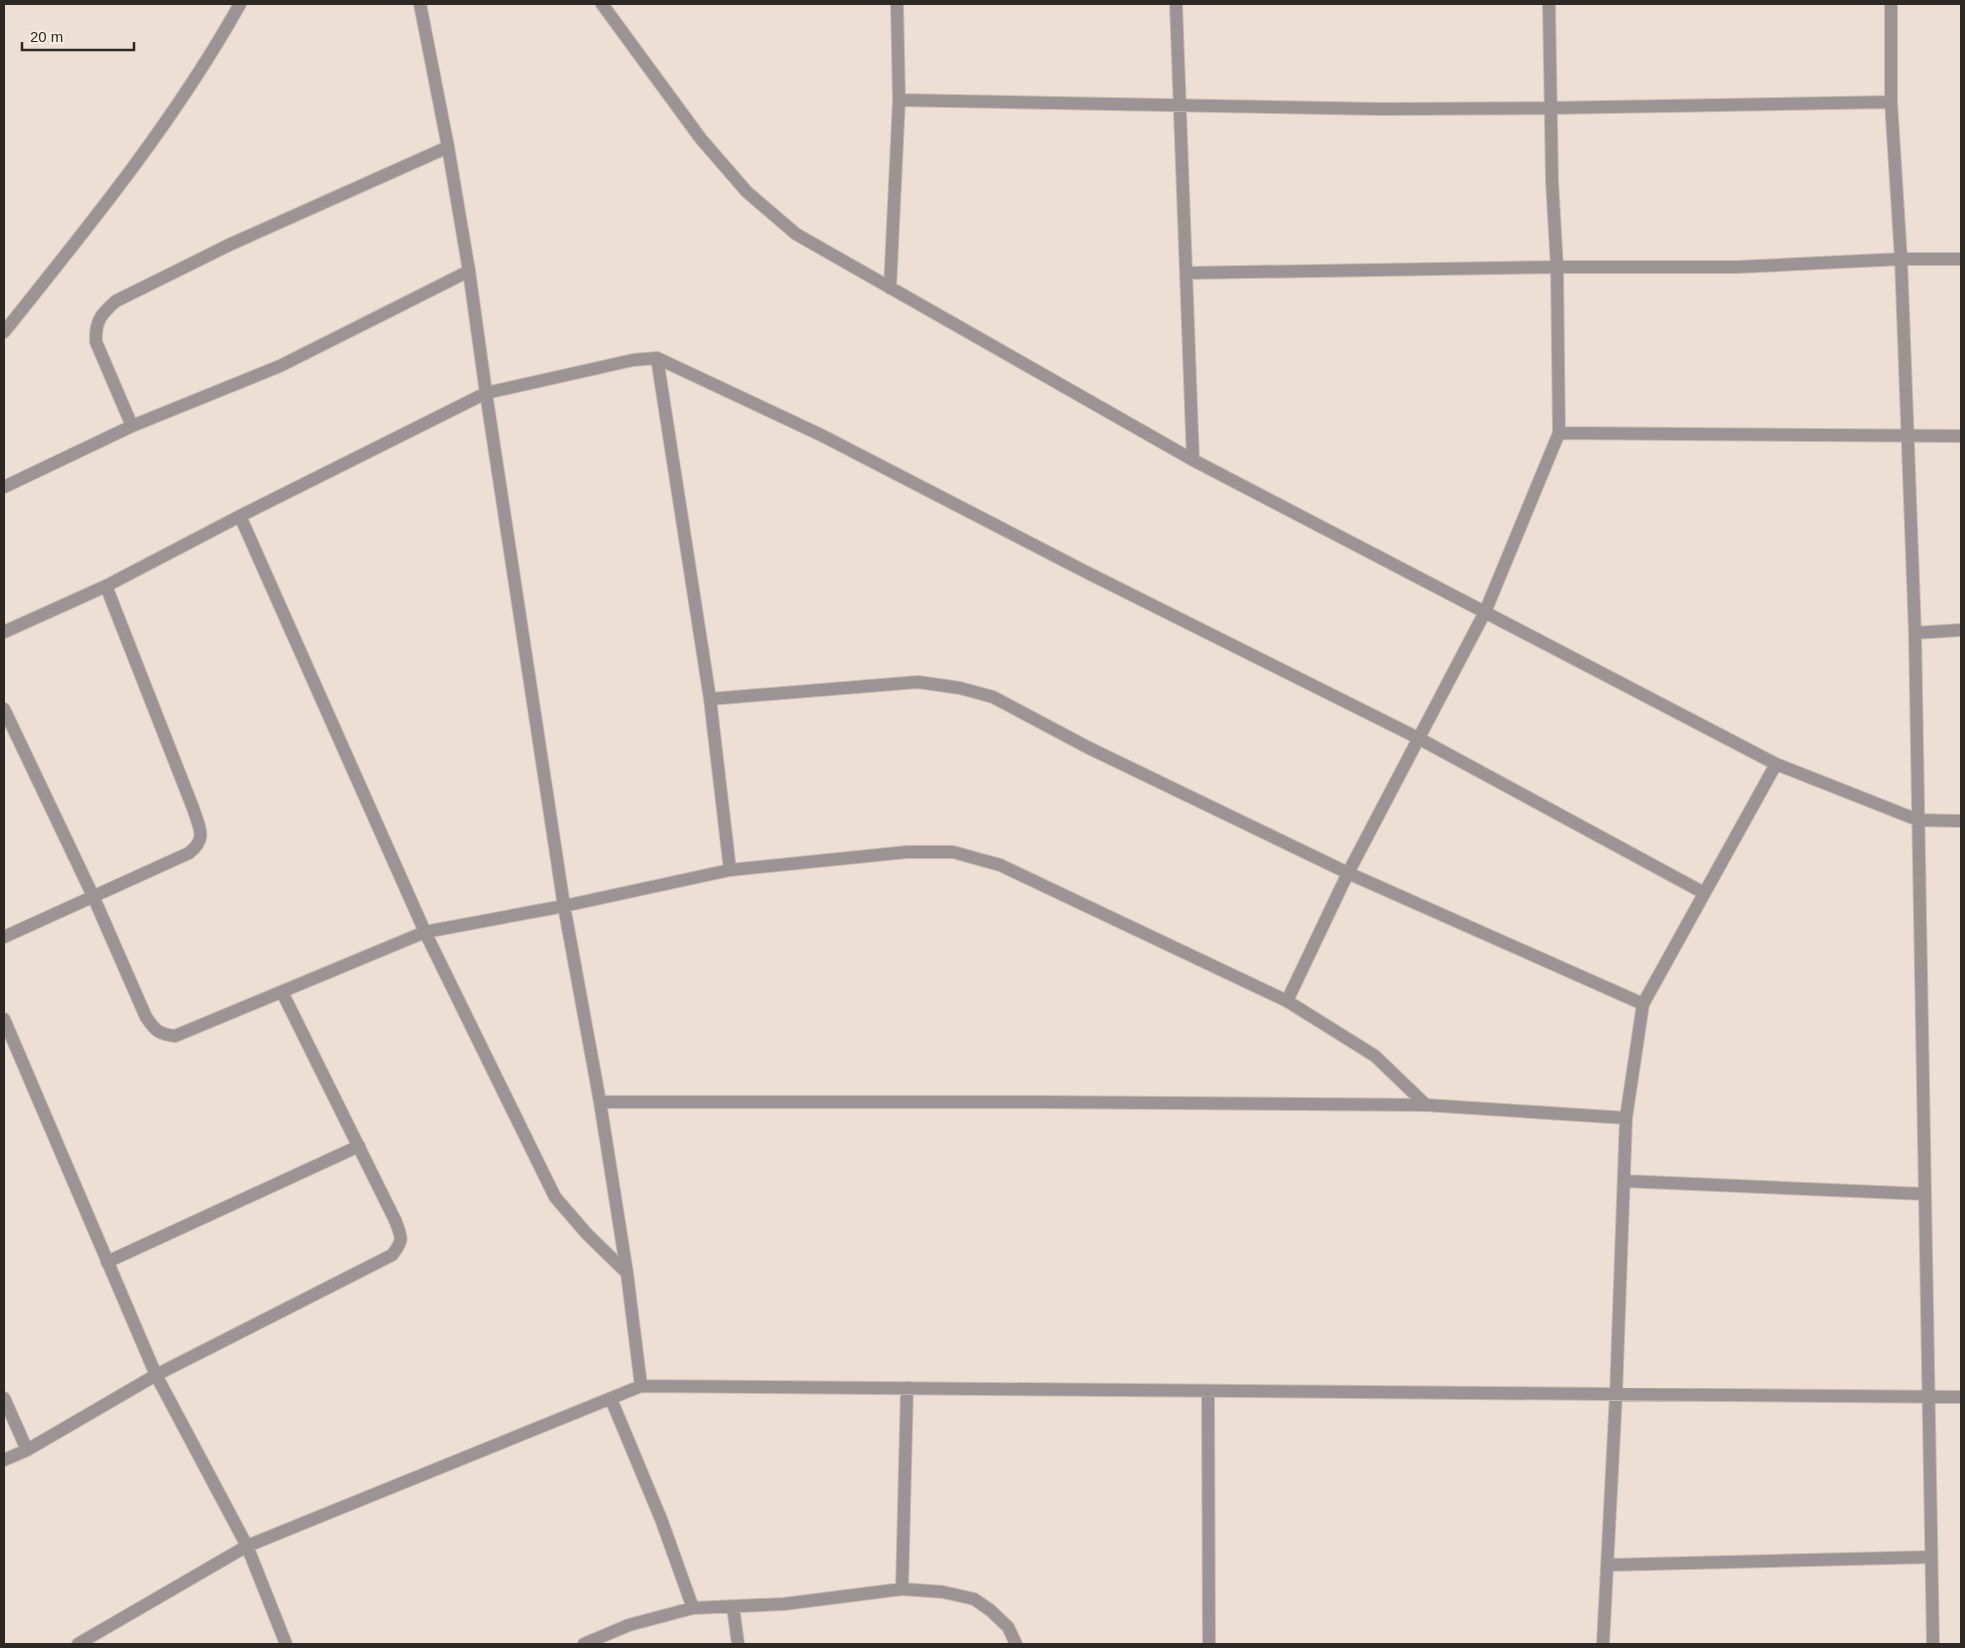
<svg xmlns="http://www.w3.org/2000/svg" width="1965" height="1648" viewBox="0 0 1965 1648" font-family="Helvetica,sans-serif">
<style>
.lines{fill:none;stroke-linecap:round;stroke-linejoin:round}
.service-casing{stroke:#c7bab0;stroke-width:14}
.minor-casing{stroke:#c7bab0;stroke-width:14}
.tertiary-casing{stroke:#c7bab0;stroke-width:14}
.service{stroke:#9c9494;stroke-width:12}
.minor{stroke:#9c9494;stroke-width:12}
.tertiary{stroke:#9c9494;stroke-width:12}
</style>
<rect width="100%" height="100%" fill="#eddfd3"/>
<g class="lines">
<g class="service-casing">
<path id="service" d="M657 358 710 699 730 870
M132 426 96 342C95 321 101 314 116 301L231 244 448 147
M4 487 132 426 280 366 469 271
M240 516 425 932 555 1197 587 1234 627 1273
M4 632 106 586 240 516 486 393 633 360 657 358 821 435 1088 573 1418 738 1704 893
M1915 633 1961 630
M710 699 918 682 960 688 993 697 1089 748 1348 873 1643 1004
M4 709 93 896 146 1017C155 1030 158 1034 175 1036L425 932 564 906
M282 992 395 1220
M107 1262 359 1146"/>
</g>
<g class="minor-casing">
<path id="minor" d="M420 4 448 147 469 271 486 393 564 906 600 1102 627 1273 641 1386
M602 4 701 139 747 192 796 234 1193 460 1776 764 1918 820 1961 821
M1176 4 1193 460
M1891 4V102L1901 259 1915 633 1933 1644
M899 100 1382 109 1551 108 1891 102
M1187 273 1557 267H1737L1901 259H1961
M890 288 899 100 897 4
M1559 433 1961 436
M564 906 730 870 907 852H953L1000 865 1287 1001 1375 1056 1426 1105
M4 937 189 853C208 838 199 828 193 808L106 586
M1287 1001 1348 873 1485 612 1559 433 1557 267 1552 181 1549 4
M4 1019 156 1375 247 1546 286 1644
M600 1102H1036L1426 1105 1626 1118
M1624 1181 1924 1194
M1208 1391 1209 1644
M4 1398 27 1450
M611 1399 661 1519 693 1608
M4 1460 27 1450 156 1375 392 1255C404 1240 402 1238 395 1220
M1607 1565 1931 1557
M902 1589 907 1388
M733 1607 738 1644
M78 1644 247 1546 641 1386 1961 1397
M584 1644 629 1625 693 1608 784 1604 902 1589 943 1592 974 1599 990 1610 1008 1627 1016 1644
M1603 1644 1616 1394 1626 1118 1643 1004 1776 764"/>
</g>
<g class="tertiary-casing">
<path id="tertiary" d="M4 332C88 227 174 122 240 4"/>
</g>
<use href="#service" class="service"/>
<use href="#minor" class="minor"/>
<use href="#tertiary" class="tertiary"/>
</g>
<rect width="1965" height="1648" fill="none" stroke="#2d2823" stroke-width="10"/>
<path d="M22 42v8h112v-8" fill="none" stroke="#2d2823" stroke-width="2.5"/>
<text x="30" y="42" font-size="15" fill="#2d2823" stroke="#faede0" stroke-width="4" paint-order="stroke">20 m</text>
</svg>
